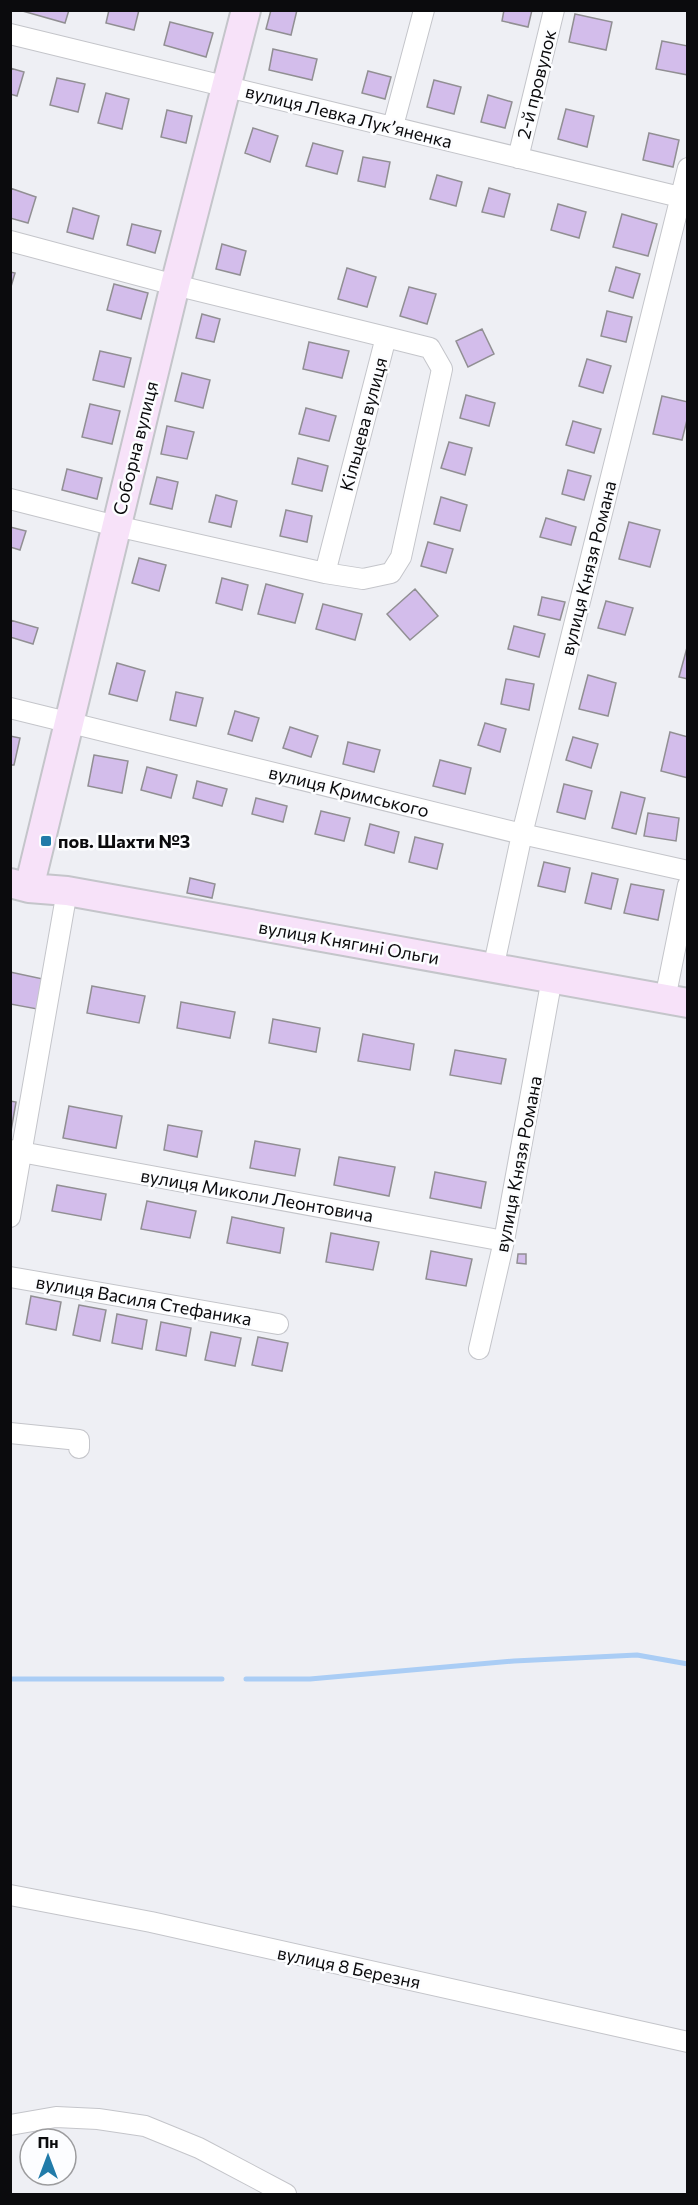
<svg xmlns="http://www.w3.org/2000/svg" width="698" height="2205" viewBox="0 0 698 2205" font-family="Commissioner,sans-serif">
<style>
.lines{fill:none;stroke-linecap:round;stroke-linejoin:round}
.stream{stroke:#aacdf5;stroke-width:5}
.building{fill:#d3bdeb;stroke:#918f93;stroke-width:1.5}
.street-casing{stroke:#c4c5ca;stroke-width:22}
.secondary-casing{stroke:#c4c5ca;stroke-width:32}
.street{stroke:#fff;stroke-width:20}
.secondary{stroke:#f7e2f9;stroke-width:28}
.poi-dot{fill:#217ba9;stroke:#fcfdff;stroke-width:2}
.labels{text-anchor:middle;dominant-baseline:central;stroke-width:5;stroke-linejoin:round;paint-order:stroke}
.street-label{font-size:18px;fill:#0b0b0d;stroke:#fcfdff}
.poi-label{font-size:18px;font-weight:bold;fill:#0b0b0d;stroke:#fcfdff;text-anchor:start}
</style>
<rect width="100%" height="100%" fill="#eeeff4"/>
<g class="lines">
<path class="stream" d="M10 1679H222
M246 1679H310L514 1661 637 1655 688 1664"/>
</g>
<path class="building" d="M19 10H69L65 23Z
M109 10H139L134 30 106 23Z
M271 10H297L291 35 266 29Z
M504 10H532L528 27 502 21Z
M575 14 612 22 606 50 569 42Z
M170 22 213 33 206 57 164 45Z
M662 41 688 46V75L656 69Z
M273 49 317 59 312 80 269 70Z
M10 68 24 72 17 96 10 94Z
M368 71 391 77 385 99 362 93Z
M57 78 85 84 78 112 50 105Z
M434 80 461 87 454 114 427 107Z
M106 93 129 99 122 129 98 123Z
M488 95 512 102 505 128 481 122Z
M566 109 594 116 587 147 558 139Z
M167 110 192 116 186 143 161 137Z
M253 128 278 136 270 162 245 153Z
M649 133 679 140 673 167 643 160Z
M313 143 343 151 337 174 306 166Z
M363 157 390 162 385 187 358 181Z
M437 175 462 182 456 206 430 199Z
M10 188 36 197 28 223 10 218Z
M489 188 510 194 504 217 482 212Z
M558 204 586 212 579 238 551 230Z
M73 208 99 216 93 239 67 232Z
M622 214 657 224 648 256 613 247Z
M132 224 161 231 155 253 127 245Z
M222 244 246 251 240 275 216 269Z
M616 267 640 274 633 298 609 291Z
M347 268 376 277 367 307 338 299Z
M10 272 15 273 10 290Z
M114 284 148 293 141 319 107 310Z
M409 287 436 294 427 324 400 316Z
M607 311 632 317 626 342 601 336Z
M202 314 220 319 214 342 196 338Z
M482 329 494 354 468 367 456 341Z
M309 342 349 351 342 378 303 369Z
M100 351 131 358 124 387 93 380Z
M587 359 611 366 603 393 579 386Z
M182 373 210 380 203 408 175 401Z
M466 395 495 403 489 426 460 418Z
M662 396 688 402V416L682 440 653 434Z
M90 404 120 411 112 444 82 437Z
M306 408 336 416 329 441 299 434Z
M573 421 601 429 594 453 566 445Z
M167 426 194 432 187 459 161 454Z
M449 442 472 448 465 475 441 468Z
M298 458 328 466 322 491 292 484Z
M67 469 102 478 97 499 62 490Z
M568 470 591 476 584 500 562 494Z
M157 477 178 482 172 509 150 504Z
M216 495 237 501 231 527 209 522Z
M441 497 467 505 460 531 434 524Z
M286 510 312 516 307 542 280 536Z
M546 518 576 527 571 545 540 537Z
M629 522 660 530 650 567 619 559Z
M10 527 26 531 20 550 10 547Z
M428 542 453 549 446 573 421 566Z
M139 558 166 565 159 591 132 583Z
M222 578 248 585 242 610 216 603Z
M266 584 303 594 295 623 258 614Z
M415 589 438 616 410 640 387 614Z
M542 597 565 602 560 620 538 615Z
M606 601 633 608 625 635 598 628Z
M323 604 362 614 355 640 316 629Z
M10 620 38 628 33 644 10 637Z
M514 626 545 634 539 657 508 649Z
M688 644V679L679 677Z
M117 663 145 671 137 701 109 694Z
M588 675 616 683 608 716 579 709Z
M506 679 534 684 529 710 501 704Z
M176 692 203 698 196 726 170 720Z
M235 711 259 718 252 741 228 734Z
M485 723 506 729 500 752 478 745Z
M290 727 318 736 311 757 283 748Z
M670 732 688 737V778L661 771Z
M10 736 20 738 14 765H10Z
M573 737 598 744 591 768 566 760Z
M348 742 380 750 374 772 343 764Z
M94 755 128 761 122 793 88 786Z
M440 760 471 768 465 794 433 786Z
M147 767 177 775 171 798 141 790Z
M197 781 227 789 222 806 193 798Z
M564 784 592 791 585 819 557 812Z
M621 792 645 798 636 834 612 828Z
M256 798 287 806 283 822 252 814Z
M321 811 350 818 344 841 315 834Z
M648 813 679 818 676 841 644 836Z
M370 824 399 832 394 853 365 845Z
M415 837 443 844 437 869 409 862Z
M544 862 570 868 565 892 538 886Z
M592 873 618 879 611 909 585 903Z
M190 878 215 884 212 898 187 893Z
M631 884 664 890 658 920 624 913Z
M10 972 43 979 37 1009 10 1004Z
M92 986 145 996 139 1023 87 1013Z
M181 1002 235 1012 230 1038 177 1028Z
M273 1019 320 1028 316 1052 269 1043Z
M363 1034 414 1044 410 1070 358 1061Z
M455 1050 506 1059 501 1084 450 1075Z
M10 1101 16 1102 11 1131H10Z
M69 1106 122 1116 116 1148 63 1138Z
M168 1125 202 1131 197 1157 164 1150Z
M255 1141 300 1149 295 1176 250 1168Z
M339 1157 395 1167 389 1196 334 1185Z
M435 1172 486 1182 481 1208 430 1198Z
M57 1185 106 1194 101 1220 52 1211Z
M147 1201 196 1211 190 1238 141 1229Z
M232 1217 284 1228 280 1253 227 1243Z
M331 1233 379 1242 373 1270 326 1262Z
M431 1251 472 1259 466 1286 426 1279Z
M518 1254H526V1264L517 1263Z
M31 1296 61 1302 56 1330 26 1324Z
M79 1305 106 1310 100 1341 73 1335Z
M117 1314 147 1320 142 1349 112 1343Z
M161 1322 191 1328 186 1356 156 1350Z
M211 1332 241 1338 235 1366 205 1360Z
M258 1337 288 1343 282 1371 252 1365Z"/>
<g class="lines">
<g class="street-casing">
<path id="street" d="M10 34 688 199
M393 126 424 10
M518 158 554 10
M10 241 175 285 386 337 325 573 116 526 10 499
M325 573 363 579 391 573 401 557 442 369 430 348 386 337
M10 708 522 834 688 871
M493 969 522 834 688 168
M665 999 688 885
M10 1150 504 1241
M10 1217 67 891
M10 1277 278 1324
M479 1349 504 1241 552 978
M10 1433 79 1440V1448
M10 1895 151 1922 688 2042
M10 2125 56 2117 98 2119 145 2126 199 2148 286 2194"/>
</g>
<g class="secondary-casing">
<path id="secondary" d="M10 883 29 888 67 891 688 1003
M29 888 175 285 246 10"/>
</g>
<use href="#street" class="street"/>
<use href="#secondary" class="secondary"/>
</g>
<rect class="poi-dot" x="40" y="835" width="12" height="12" rx="3"/>
<g class="labels">
<g class="street-label">
<text transform="translate(536 84) rotate(-76)">2-й провулок</text>
<text transform="translate(349 116) rotate(14)">вулиця Левка Лукʼяненка</text>
<text transform="translate(363 424) rotate(-75)">Кільцева вулиця</text>
<text transform="translate(135 448) rotate(-76)">Соборна вулиця</text>
<text transform="translate(588 568) rotate(-76)">вулиця Князя Романа</text>
<text transform="translate(349 791) rotate(14)">вулиця Кримського</text>
<text transform="translate(349 942) rotate(10)">вулиця Княгині Ольги</text>
<text transform="translate(518 1164) rotate(-79)">вулиця Князя Романа</text>
<text transform="translate(257 1195) rotate(10)">вулиця Миколи Леонтовича</text>
<text transform="translate(144 1300) rotate(10)">вулиця Василя Стефаника</text>
<text transform="translate(349 1967) rotate(12)">вулиця 8 Березня</text>
</g>
<g class="poi-label">
<text x="58" y="841">пов. Шахти №3</text>
</g>
</g>
<rect width="698" height="2205" fill="none" stroke="#0b0b0d" stroke-width="24"/>
<g transform="translate(48 2157)"><circle r="28" fill="#fcfdff" stroke="#9c9c9e" stroke-width="1.5"/>
<path d="M0-4.5L10 22L0 15L-10 22Z" fill="#217ba9"/>
<text y="-9" font-size="16" font-weight="bold" text-anchor="middle" fill="#0b0b0d">Пн</text>
</g>
</svg>
